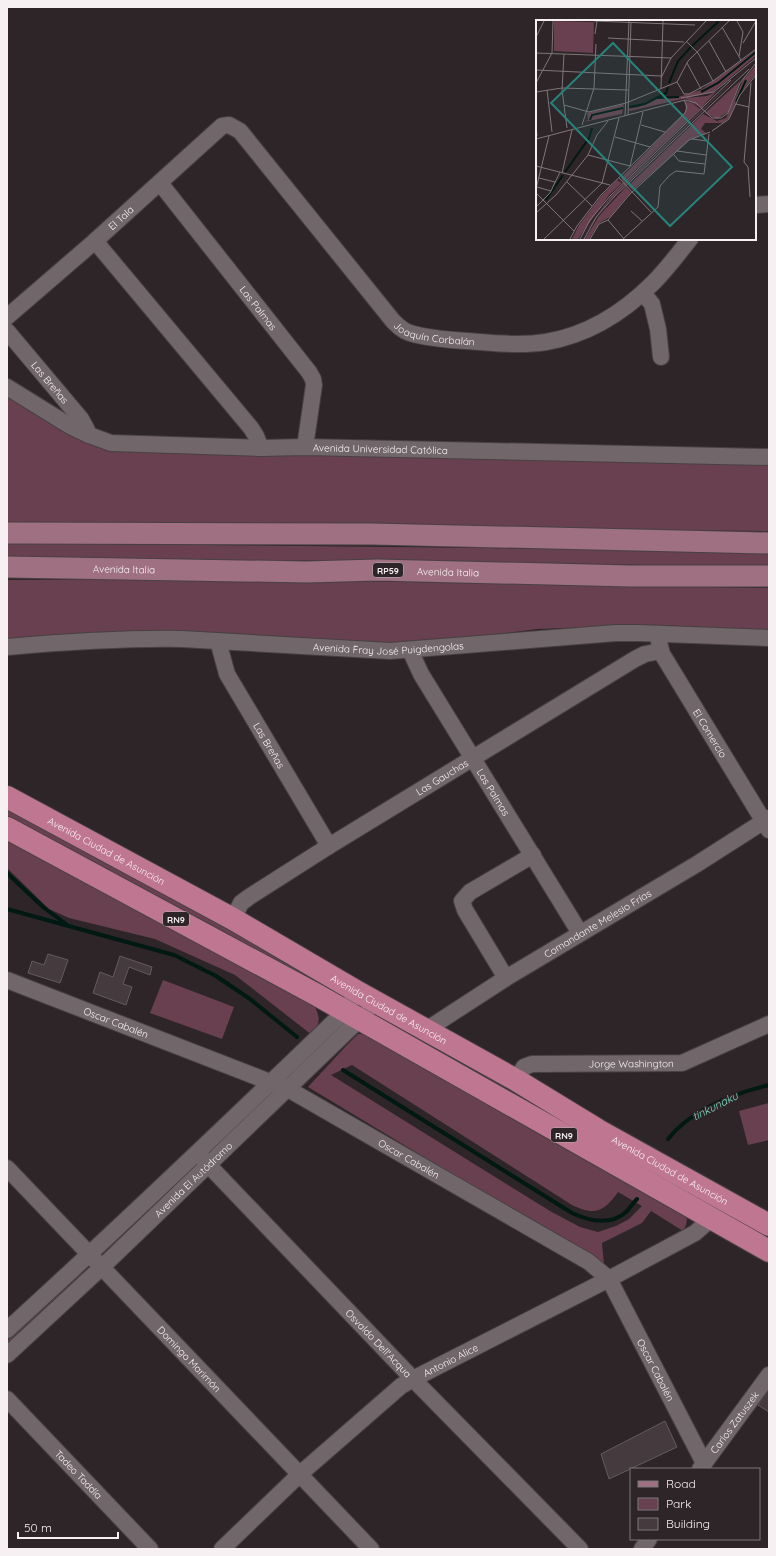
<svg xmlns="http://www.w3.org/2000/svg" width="776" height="1556" viewBox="0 0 776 1556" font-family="Quicksand,sans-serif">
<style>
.green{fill:#68404f;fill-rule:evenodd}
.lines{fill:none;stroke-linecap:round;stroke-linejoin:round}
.stream{stroke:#001912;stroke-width:4}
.building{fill:#453a3e;stroke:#655a5e}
.minor-casing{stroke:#484042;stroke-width:18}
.major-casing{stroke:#484042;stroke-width:23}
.highway-casing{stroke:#484042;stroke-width:24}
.minor{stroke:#716669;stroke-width:16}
.major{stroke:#9f7081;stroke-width:21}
.highway{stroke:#be7691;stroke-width:22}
.labels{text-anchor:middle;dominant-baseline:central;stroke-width:3;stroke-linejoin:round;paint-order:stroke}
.shield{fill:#2e2528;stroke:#bbb3b5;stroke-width:1}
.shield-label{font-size:9px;font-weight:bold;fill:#f7f0f2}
.street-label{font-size:10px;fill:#f7f0f2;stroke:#2e2528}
.water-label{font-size:11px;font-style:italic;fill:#81dec6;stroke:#2e2528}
.inset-river{fill:none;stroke:#001912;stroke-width:2}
.inset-road{fill:none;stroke:#7e7679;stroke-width:1}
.view{fill:#26827b;fill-opacity:0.15;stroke:#26827b;stroke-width:2}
.inset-edge{fill:none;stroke:#f7f0f2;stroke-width:2}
</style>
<rect width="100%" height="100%" fill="#2e2528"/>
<path class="green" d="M7 395 93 444 769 460V531L7 524Z
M7 543 769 551V567L423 561 7 559Z
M140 579 295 580 769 588V630L657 625 537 629 417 644 340 642 162 631 7 640V580Z
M7 808 348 993 344 1001 7 817Z
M7 836 314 1005C321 1019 320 1023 312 1035L235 975 155 939 69 918 49 909 7 868Z
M163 980 234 1007 222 1039 150 1013Z
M358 1034H369L681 1210 687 1219 686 1225 683 1231 651 1211 642 1223 602 1243 604 1265 580 1247 525 1218 308 1087 346 1046ZM352 1065 572 1205C595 1216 604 1212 618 1192L642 1206 629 1219 616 1226 598 1232 580 1227 550 1211 331 1075Z
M769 1103V1140L748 1145 739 1111Z
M192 1166 196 1169 112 1250 108 1246Z
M81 1271 85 1275 7 1348V1341Z"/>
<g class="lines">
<path class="stream" d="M7 873 43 907 66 924
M7 909 174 955 216 976 250 999 297 1037
M343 1070 572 1213C589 1221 610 1226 626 1212 630 1208 633 1203 637 1199
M668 1139C692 1109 732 1094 769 1085"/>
</g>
<path class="building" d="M48 954 68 960 60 983 28 973 32 961 44 965Z
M120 956 152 967 150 975 129 967 123 984 132 987 126 1005 93 993 100 972 113 977Z
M769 1389V1412L758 1405Z
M665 1421 677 1447 609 1479 601 1454Z"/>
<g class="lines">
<g class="minor-casing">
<g id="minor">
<path id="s1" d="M160 183 309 372 313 379 314 385 305 447"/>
<path d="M755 205 769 204"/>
<path d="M95 241 251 428 256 436 261 448"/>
<path d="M643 293 652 304 658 329 661 357"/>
<path id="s2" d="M7 317 95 241 222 126 229 125 240 131 393 321C398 326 403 331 410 333 426 338 451 340 467 341 493 343 520 346 546 342 587 335 624 312 653 283 667 269 678 254 690 239"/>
<path id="s3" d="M7 331 81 419 86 428 89 435"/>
<path id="s4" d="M7 387 70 426 89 435 111 443 261 448 305 447 769 457"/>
<path id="s5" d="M218 641 227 674 329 846"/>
<path id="s6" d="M659 642 662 654 667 662 769 830"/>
<path id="s7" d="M7 647C65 642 123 638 182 639L390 651 616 633H638L769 638"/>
<path id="s8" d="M410 650 421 674 580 933"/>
<path id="s9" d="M233 919 241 903 249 897 329 846 635 659 645 654 661 651"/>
<path d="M506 978 465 910 462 901 470 892 533 855"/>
<path id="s10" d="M7 980 288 1089 589 1262 609 1279 704 1463"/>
<path id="s11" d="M426 1030 506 978 697 864 769 818"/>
<path id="s12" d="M516 1080 524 1067 532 1064 682 1063 769 1024"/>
<path id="s13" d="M197 1153 413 1379 580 1549"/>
<path id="s14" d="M7 1168 371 1549"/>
<path d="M7 1330C121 1226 233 1119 345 1011L350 1003"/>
<path id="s15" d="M7 1355 102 1267 366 1013"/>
<path id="s16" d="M7 1399 150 1549"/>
<path id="s17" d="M700 1469 769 1375"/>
<path id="s18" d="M222 1549 300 1474 401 1386 413 1379 609 1279 695 1233 712 1218"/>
<path d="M642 1549 649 1539"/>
</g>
</g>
<g class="major-casing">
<g id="major">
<path d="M7 533 372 534 769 543"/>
<path id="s19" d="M7 567 307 572 377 570 630 576H769"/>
</g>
</g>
<g class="highway-casing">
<g id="highway">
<path id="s20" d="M7 797 233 919 356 991 516 1080 598 1130 769 1225"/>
<path d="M7 828 317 995 769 1251"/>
</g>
</g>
<use href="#minor" class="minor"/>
<use href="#major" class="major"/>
<use href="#highway" class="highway"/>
</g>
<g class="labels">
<g class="shield">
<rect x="373" y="563" width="30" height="14" rx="3"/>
<rect x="163" y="912" width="26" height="14" rx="3"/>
<rect x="551" y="1128" width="26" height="14" rx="3"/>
</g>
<g class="shield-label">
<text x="388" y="570">RP59</text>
<text x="176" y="919">RN9</text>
<text x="564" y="1135">RN9</text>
</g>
<g class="street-label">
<text stroke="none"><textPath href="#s2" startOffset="151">El Tala</textPath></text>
<text stroke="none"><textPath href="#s1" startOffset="159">Las Palmas</textPath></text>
<text stroke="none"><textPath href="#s2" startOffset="596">Joaquín Corbalán</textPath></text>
<text stroke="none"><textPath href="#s3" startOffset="67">Las Breñas</textPath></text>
<text stroke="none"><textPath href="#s4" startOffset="388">Avenida Universidad Católica</textPath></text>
<text stroke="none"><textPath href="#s19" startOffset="117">Avenida Italia</textPath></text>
<text stroke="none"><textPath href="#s19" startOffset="441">Avenida Italia</textPath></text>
<text stroke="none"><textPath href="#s7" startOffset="382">Avenida Fray José Puigdengolas</textPath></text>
<text stroke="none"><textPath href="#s6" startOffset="105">El Comercio</textPath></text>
<text stroke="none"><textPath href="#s5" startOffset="117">Las Breñas</textPath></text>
<text stroke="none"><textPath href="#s9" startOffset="255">Las Gauchas</textPath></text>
<text stroke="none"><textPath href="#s8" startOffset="165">Las Palmas</textPath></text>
<text stroke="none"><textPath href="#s20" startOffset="113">Avenida Ciudad de Asunción</textPath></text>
<text stroke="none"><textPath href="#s11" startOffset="202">Comandante Melesio Frías</textPath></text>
<text stroke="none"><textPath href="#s20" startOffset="437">Avenida Ciudad de Asunción</textPath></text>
<text stroke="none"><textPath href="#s10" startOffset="117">Oscar Cabalén</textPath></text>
<text stroke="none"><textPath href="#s12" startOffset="123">Jorge Washington</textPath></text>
<text stroke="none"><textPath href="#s10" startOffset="441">Oscar Cabalén</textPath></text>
<text stroke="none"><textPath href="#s20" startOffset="761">Avenida Ciudad de Asunción</textPath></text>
<text stroke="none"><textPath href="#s15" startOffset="256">Avenida El Autódromo</textPath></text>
<text stroke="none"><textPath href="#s13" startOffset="263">Osvaldo Dell'Acqua</textPath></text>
<text stroke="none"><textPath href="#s14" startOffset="264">Domingo Marimón</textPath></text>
<text stroke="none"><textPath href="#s18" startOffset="298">Antonio Alice</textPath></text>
<text stroke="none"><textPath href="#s10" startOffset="777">Oscar Cabalén</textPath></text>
<text stroke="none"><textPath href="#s17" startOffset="58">Carlos Zatuszek</textPath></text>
<text stroke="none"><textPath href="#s16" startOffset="104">Tadeo Taddía</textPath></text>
</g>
<g class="water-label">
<text transform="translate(715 1106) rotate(-27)">tinkunaku</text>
</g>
</g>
<g transform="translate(536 20)">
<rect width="220" height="220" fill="#2e2528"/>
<path d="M18 1 58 2 57 33 18 31ZM220 30V36L177 72 94 91 92 89 103 87 122 78H139L165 70ZM220 39 73 181 44 219 75 176ZM220 45V54L203 75 193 98 187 103H169L165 109 170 113 155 119 97 170 92 166 167 94 181 101 190 98 207 60ZM204 61 192 92 181 99 169 93ZM180 72 165 88 149 78 171 76ZM149 81 156 83 164 89 87 162 85 158 150 91ZM88 84 86 94 48 102 52 100 51 93ZM81 160 86 163 73 175 42 219H36L43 205 66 175ZM90 167 95 172 74 197 63 203 53 219H49L63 196Z" fill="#68404f"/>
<path class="inset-river" d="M156 26 183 1M133 63 142 41 155 27M165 72 182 63 220 32M120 78 143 77M200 82 210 60M93 87 109 84 130 73 132 67M54 100 56 95 87 88M29 152 53 118 56 108M10 180 27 155"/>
<path class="inset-road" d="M58 1 159 5M201 1 207 12 203 36M186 7 205 40M59 14 61 1M0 17 8 1M72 18 148 22M150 21 162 33 177 61M173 21 190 52M207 23 220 1M0 33 135 38M28 34 26 70 31 108M151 43 165 69M0 50 125 56M125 58 135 38 170 1M141 62 148 74H153L177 61 220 29M141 62 152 41 193 1M0 63 16 33 17 1M125 68 127 1M11 70 16 112M0 72 26 68 92 70M145 78 178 72 220 38M200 84 213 87M28 85 53 92 90 83 141 62M92 95 95 2M89 96 93 1M0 104 1 116M46 105 58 68 60 24M105 105 129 112M176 111 193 99 204 75 220 55M79 117 114 127M0 119 149 80 160 83 176 98H185L192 93 204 63 220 43M156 119 171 121M141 131 170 135M52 135 94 146M138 135 143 141 169 144M0 146 74 165M94 146 107 92M26 153 36 110M3 158 19 162M83 158 115 192M31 162 56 186M1 167 15 171M0 169 13 116M0 173 38 211M214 177 212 147 208 142 215 63M0 187 14 173 24 152M95 191 106 201M0 193 20 175 52 135 61 115 72 101M72 200 88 219M8 219 66 163 83 98M34 219 41 206 65 175 149 93 151 87 148 80M44 219 54 200 74 176 195 60M48 219 61 196 79 176 213 49M54 219 63 204 72 200 94 174 153 120 174 112M87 219 122 187 124 166 134 155 140 151 168 154 173 114"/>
<path class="view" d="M77 23 196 147 134 206 15 83Z"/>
<rect width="220" height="220" class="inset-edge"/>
</g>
<rect width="776" height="1556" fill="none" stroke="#f7f0f2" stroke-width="16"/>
<rect x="630" y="1468" width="130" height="72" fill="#2e2528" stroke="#7e7679"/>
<rect x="638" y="1481" width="20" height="6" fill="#9f7081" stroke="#7e7679"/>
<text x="666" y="1488" font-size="12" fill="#f7f0f2">Road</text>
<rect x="638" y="1498" width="20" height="12" fill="#68404f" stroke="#7e7679"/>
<text x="666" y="1508" font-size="12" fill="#f7f0f2">Park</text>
<rect x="638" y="1518" width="20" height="12" fill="#453a3e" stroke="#7e7679"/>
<text x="666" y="1528" font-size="12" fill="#f7f0f2">Building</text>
<path d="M18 1532v6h100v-6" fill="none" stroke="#f7f0f2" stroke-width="2"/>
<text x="24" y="1532" font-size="12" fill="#f7f0f2" stroke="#2e2528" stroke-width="3" paint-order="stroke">50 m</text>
</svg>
